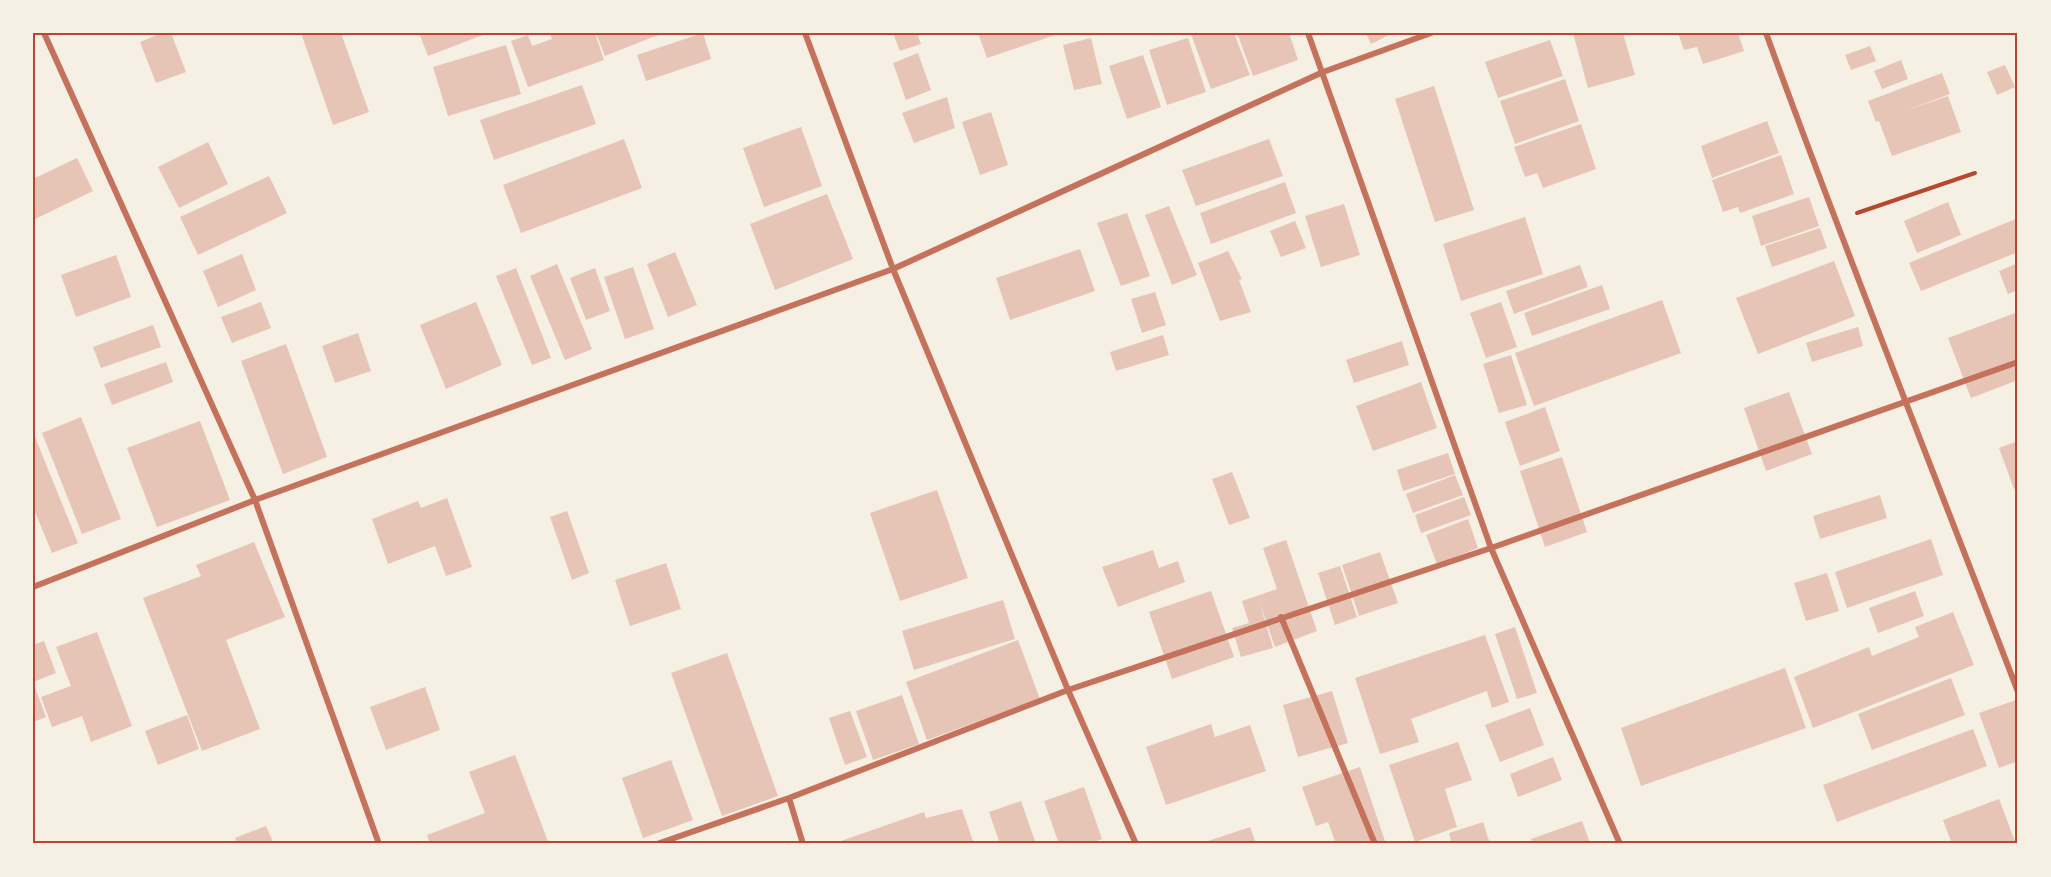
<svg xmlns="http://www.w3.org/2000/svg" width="2051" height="877" viewBox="0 0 2051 877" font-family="Quicksand,sans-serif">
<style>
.building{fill:#e6c5b7}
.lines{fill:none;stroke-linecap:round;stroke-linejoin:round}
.path{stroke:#b5482f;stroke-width:4}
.minor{stroke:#c5725c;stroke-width:6}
.neatline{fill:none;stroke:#b5482f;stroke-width:2}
</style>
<rect width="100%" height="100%" fill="#f6efe4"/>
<path class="building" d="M162 33H171L186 72 156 83 140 42Z
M301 33H341L369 112 333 125Z
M419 33H488L428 56Z
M550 33H595L604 60 528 87 511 41 528 35 532 46 552 39Z
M596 33H663L605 56Z
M703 33 711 59 646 81 637 55Z
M893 33H917L921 44 900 51Z
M978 33H1061L987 58Z
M1234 33 1250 75 1211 89 1191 34Z
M1237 33H1289L1298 60 1253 76Z
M1366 33H1393L1371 44Z
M1573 33H1623L1635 75 1588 88Z
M1678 33H1738L1744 51 1703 64 1697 47 1684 50Z
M1091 38 1102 84 1074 90 1063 45Z
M1188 38 1206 92 1167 105 1149 50Z
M1550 40 1563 76 1498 98 1485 62Z
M506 45 521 94 448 116 433 67Z
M1870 46 1876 61 1851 70 1845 55Z
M918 53 931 90 906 100 893 63Z
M1143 55 1161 107 1127 119 1109 66Z
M1901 60 1908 79 1882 89 1874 71Z
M2005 65 2015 87 1997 95 1987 72Z
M1942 73 1950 94 1905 111 1948 96 1961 132 1892 156 1879 121 1876 122 1868 101Z
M1565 79 1579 121 1515 144 1500 101Z
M582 85 596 124 494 160 480 120Z
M1434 86 1474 210 1435 222 1395 99Z
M947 97 955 128 914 143 902 113Z
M991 112 1008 165 980 175 962 122Z
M1767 121 1779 153 1712 178 1701 146Z
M1581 124 1596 169 1543 188 1537 173 1525 177 1514 147Z
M801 127 822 186 764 207 743 148Z
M624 139 642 188 521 233 503 185Z
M1269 139 1283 176 1196 206 1182 170Z
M208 142 228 184 179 208 158 167Z
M1781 155 1794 194 1740 213 1738 207 1723 212 1712 180Z
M77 158 93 191 33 220V179Z
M269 176 287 213 198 255 180 217Z
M1285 182 1296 213 1211 244 1200 213Z
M827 194 853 259 775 290 750 224Z
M1809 197 1819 226 1761 246 1752 216Z
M1948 202 1961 235 1917 253 1904 221Z
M1344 204 1360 255 1321 267 1305 216Z
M1169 206 1197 275 1172 285 1145 215Z
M1127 213 1150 276 1121 286 1097 223Z
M1525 217 1543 274 1461 301 1443 244Z
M2018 218V252L1921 291 1909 263Z
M1295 221 1306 248 1281 257 1270 231Z
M1820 228 1827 248 1772 267 1765 246Z
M1080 249 1095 291 1010 320 996 278Z
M1228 251 1242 279 1239 280 1251 312 1220 321 1198 263Z
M675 252 697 305 668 317 647 264Z
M242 254 256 290 218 307 203 271Z
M116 255 131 297 76 317 61 275Z
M1834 261 1855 316 1758 354 1736 298Z
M2018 263V290L2008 294 1999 271Z
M557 264 592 349 565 360 530 276Z
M1580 265 1588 287 1514 314 1506 291Z
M633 267 654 329 625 339 604 277Z
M516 268 551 358 532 365 496 276Z
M595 268 610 311 586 320 570 278Z
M1602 285 1610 309 1532 336 1524 313Z
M1155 292 1166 325 1142 333 1131 299Z
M1662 300 1681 353 1534 406 1515 353Z
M261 302 271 328 232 343 221 317Z
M476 302 502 365 446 389 420 325Z
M1501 302 1517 347 1486 358 1470 313Z
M2018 312V380L1971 398 1948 338Z
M153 325 161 347 101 368 93 347Z
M1858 327 1863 346 1812 362 1806 343Z
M358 333 371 371 335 383 322 346Z
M1163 335 1169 355 1116 371 1110 352Z
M1402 341 1409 365 1354 383 1346 360Z
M286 344 327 457 283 474 241 361Z
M1511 355 1527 405 1499 413 1483 364Z
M166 362 173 382 112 405 104 384Z
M1421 382 1437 428 1373 451 1356 406Z
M1789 392 1812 454 1766 471 1744 408Z
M1545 407 1560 451 1520 466 1505 422Z
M81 417 121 519 82 534 42 433Z
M200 421 230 500 157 527 127 448Z
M33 432 78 543 52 553 33 507Z
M2018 441V487L2014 489 1999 448Z
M1448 453 1455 474 1403 491 1397 470Z
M1562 457 1587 532 1545 547 1520 471Z
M1232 472 1250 518 1229 525 1212 479Z
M1455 475 1463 495 1413 513 1406 494Z
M937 490 968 578 900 601 870 513Z
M1880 495 1887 518 1820 539 1813 516Z
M1464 497 1471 515 1421 533 1415 515Z
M447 498 472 567 446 576 435 546 388 564 372 519 418 501 421 508Z
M567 511 589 573 572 580 550 517Z
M1468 519 1478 548 1437 564 1426 535Z
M1931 539 1943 575 1847 608 1835 572Z
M1286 540 1317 631 1275 647 1259 601 1273 648 1241 657 1232 628 1249 623 1242 601 1277 589 1263 548Z
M254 542 285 617 226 640 260 729 202 751 143 598 201 576 196 565Z
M1153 550 1159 568 1178 561 1185 582 1118 607 1102 567Z
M1380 552 1398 603 1359 616 1342 565Z
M666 563 681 609 630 626 615 580Z
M1340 566 1357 617 1335 625 1318 573Z
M1827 573 1839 611 1806 621 1794 583Z
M1211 591 1234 657 1172 679 1149 612Z
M1915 591 1924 616 1878 633 1869 608Z
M1003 600 1015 639 914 670 902 631Z
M1953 612 1974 665 1813 728 1794 677 1869 647 1872 656 1919 637 1915 627Z
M1515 627 1537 693 1517 699 1495 634Z
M97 632 132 726 91 742 82 716 52 727 41 697 71 686 56 647Z
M1485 635 1509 702 1492 708 1487 691 1411 719 1419 742 1380 754 1355 678Z
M1018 640 1040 699 927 740 906 682Z
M44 641 56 673 33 682 46 717 33 722V645Z
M727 653 778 796 722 816 671 673Z
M1785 668 1806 728 1641 786 1621 728Z
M1951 678 1965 715 1872 750 1858 714Z
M425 687 440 730 386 750 370 707Z
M1332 691 1348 743 1298 757 1283 705Z
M902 695 919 744 873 760 856 711Z
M2016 700 2018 707V761L1999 768 1979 713Z
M1530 708 1544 745 1500 762 1485 725Z
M850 711 867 757 845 765 829 718Z
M187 715 199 749 158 765 145 731Z
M1211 724 1215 737 1250 725 1266 771 1166 805 1146 747Z
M1973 729 1987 766 1837 822 1823 785Z
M1458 742 1472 780 1445 789 1457 827 1415 842 1389 765Z
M515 755 549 844H430L427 835 485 813 469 772Z
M1553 757 1562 780 1518 797 1510 774Z
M671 760 693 820 643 838 622 778Z
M1360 767 1386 844H1336L1328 822 1316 826 1302 787Z
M1084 787 1102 839 1088 844H1059L1044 801Z
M1999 799 2016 844H1952L1943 820Z
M1021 801 1036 844H1000L989 812Z
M962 809 974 844H842L841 841 924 812 926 818Z
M1582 821 1590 843 1533 844 1531 839Z
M1483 822 1490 844H1452L1449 833Z
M266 826 274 844H237L235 838Z
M1250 827 1256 844H1199Z"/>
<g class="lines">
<path class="path" d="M1857 213 1975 173"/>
<path class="minor" d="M44 33 255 500 379 844
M805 33 893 269 1068 690 1136 844
M1308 33 1491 548 1620 844
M1766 33C1846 254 1934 472 2018 692
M33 587 255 500 893 269 1323 72 1431 33
M1281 617 1375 844
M789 798 803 844
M657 844 789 798 1068 690 1491 548 2018 362"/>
</g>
<rect width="2051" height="877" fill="none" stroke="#f6efe4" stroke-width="69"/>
<rect x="34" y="34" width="1982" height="808" class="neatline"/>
</svg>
